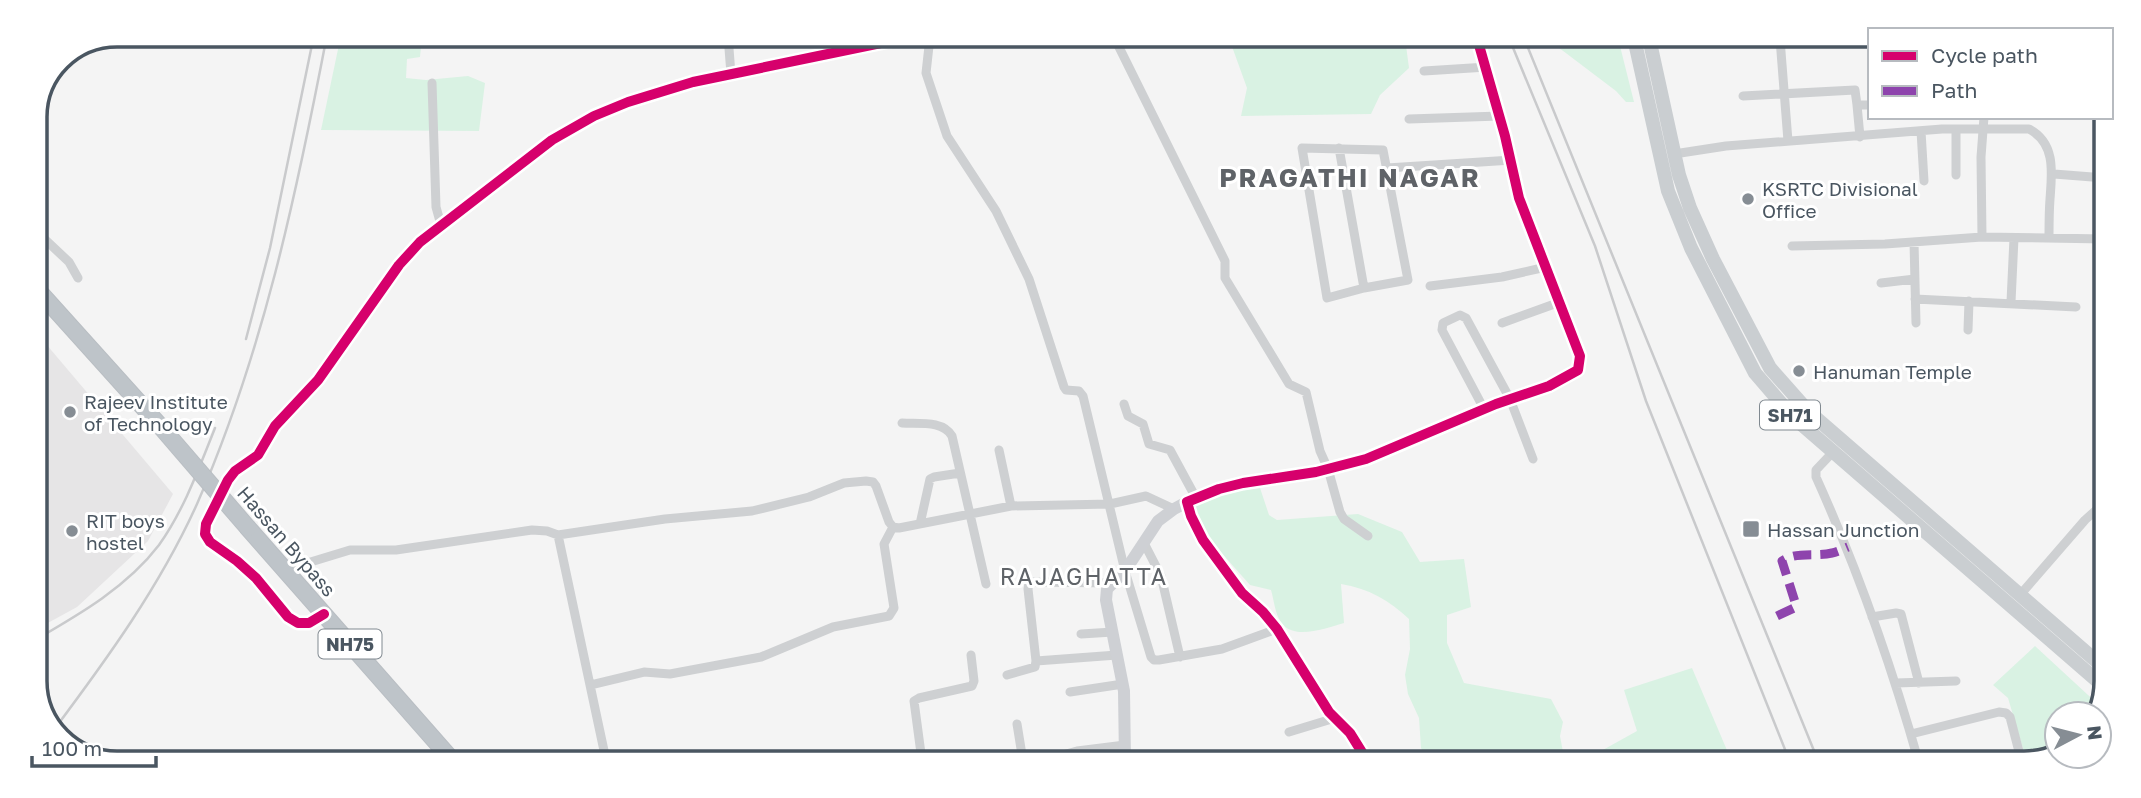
<svg xmlns="http://www.w3.org/2000/svg" width="2141" height="798" viewBox="0 0 2141 798" font-family="'Golos Text',sans-serif">
<style>
.education{fill:#e6e5e6}
.green{fill:#d9f2e3}
.lines{fill:none;stroke-linecap:round;stroke-linejoin:round}
.highway-casing{stroke:#b9bec3;stroke-width:18}
.street{stroke:#ced0d2;stroke-width:9}
.secondary{stroke:#ced0d4;stroke-width:12}
.primary{stroke:#caced1;stroke-width:14}
.highway{stroke:#bec4c9;stroke-width:16}
.rail{stroke:#c9cacc;stroke-width:2.5}
.highway-bridge-casing{stroke:#b9bec3;stroke-width:18;stroke-linecap:butt}
.highway-bridge{stroke:#bec4c9;stroke-width:16}
.quiet{stroke:#8e44ad;stroke-width:9;stroke-dasharray:18 9;stroke-linecap:butt}
.cycleway-casing{stroke:#fff;stroke-width:15}
.cycleway{stroke:#d6006c;stroke-width:10}
.poi-dot{fill:#868d94;stroke:#fff;stroke-width:2.5}
.labels{text-anchor:middle;dominant-baseline:central;stroke-width:6;stroke-linejoin:round;paint-order:stroke}
.shield{fill:#fff;stroke:#808990;stroke-width:2}
.shield-label{font-size:18px;font-weight:bold;fill:#4a5661}
.poi-label{font-size:19px;fill:#4a5661;stroke:#fff;text-anchor:start}
.street-label{font-size:19px;fill:#4a5661;stroke:#fff}
.quarter-label{font-size:23px;letter-spacing:2px;fill:#5f6368;stroke:#fff}
.district-label{font-size:26px;font-weight:bold;letter-spacing:2px;fill:#5f6368;stroke:#fff}
.rim{fill:none;stroke:#4a5661;stroke-width:3.5}
</style>
<rect width="100%" height="100%" fill="#f4f4f4"/>
<path class="education" d="M35 331 173 494 148 541 77 607 35 630Z"/>
<path class="green" d="M341 35 471 36 422 37 420 57 407 59 406 78 426 80 468 76 485 83 479 131 321 130Z
M1225 37 1405 38 1409 68 1380 95 1371 114 1241 116 1247 88 1230 41Z
M1546 38H1618L1634 102H1626L1616 91Z
M1259 485 1269 515 1277 520 1358 514 1402 532 1420 562 1464 559 1471 607 1447 615V643L1464 683 1551 699 1563 722 1560 736 1563 752 1601 751 1637 731 1624 690 1692 668 1732 762H1428L1421 748 1419 718 1408 694 1405 675 1410 649 1409 619C1390 601 1368 588 1341 584L1344 623C1326 628 1293 641 1281 622 1275 614 1274 600 1271 590L1250 585 1210 540 1197 518 1194 504 1236 488Z
M2035 646 2101 707 2096 714H2057V752L2027 762 2008 698 1993 685Z"/>
<g class="lines">
<g class="highway-casing">
<path id="highway" d="M35 287 161 427
M248 528 452 760"/>
</g>
<path class="street" d="M728 36 731 74
M930 37 926 73 947 136 996 211 1029 279 1064 387 1066 390 1079 391 1083 396 1125 571 1151 657 1154 660H1159L1222 649 1277 629
M1114 37 1225 261V278L1289 384 1306 392 1320 451 1328 469 1340 512 1344 519 1368 536
M1780 39 1788 141
M1424 71 1487 67
M432 83 436 207 441 225
M1743 96 1855 90 1857 105H1870
M1857 105 1860 137
M1409 119 1500 116
M1956 129V175
M1921 131 1924 181
M1302 148 1383 150 1408 280 1364 288 1327 298Z
M1339 148 1364 288
M1674 154 1726 146 1942 129H2029C2056 143 2052 173 2050 199 2049 212 2049 225 2049 238
M1387 168 1512 160
M2054 174 2105 178
M35 230 69 262 78 278
M1982 237 1981 157 1984 117
M1914 242 1916 323
M1792 246 1885 244 1982 237 2105 239
M1881 283 1915 279
M1430 286 1502 277 1546 267
M1915 299 2076 307
M2011 302 2014 238
M1502 323 1560 302
M1968 330 1969 301
M1124 404 1128 416 1143 424 1149 444 1170 450 1196 498
M1484 409 1442 330 1443 323 1460 315 1466 318 1510 399 1533 459
M902 423C919 424 943 420 952 436L986 584
M999 450 1011 506
M1833 452 1816 470V477C1858 570 1891 664 1919 763
M920 524 930 479 934 477 960 473
M558 535 606 760
M1144 543 1161 576 1180 657
M286 572 304 564 350 550H396L532 530 547 531 558 535 665 519 752 511 809 497 844 483 866 481 873 482 876 486 889 522 893 527 899 528 1011 506 1110 504 1146 496 1174 509
M1113 583 1033 582 1029 583 1028 589 1036 661 1117 655
M2020 595 2085 520 2103 504
M324 614 309 623H298L288 617 256 578 237 561 210 542 205 534 206 524 228 480 235 471 258 455 275 426 318 380 399 265 420 242 552 140 594 116 628 102 693 82 910 37
M1872 617 1896 613 1901 614 1919 683
M1081 634 1113 632
M1007 675 1035 667 1036 661
M1896 683 1956 681
M590 685 644 672 670 674 761 657 833 627 889 616 894 608 884 544 893 527
M1070 692 1123 684
M1017 724 1023 761
M1289 732 1335 718
M1911 734 1999 712 2006 713 2010 717 2022 763
M922 761 914 701 919 698 972 686 974 681 971 655
M1041 761 1077 751 1125 745"/>
<path class="secondary" d="M1125 761 1124 691 1106 600 1107 589 1125 571 1158 521 1174 509 1187 502
M1368 762 1350 733 1329 712 1277 629 1263 612 1242 593 1203 540 1191 516 1187 502 1219 489 1243 483 1316 472 1366 459 1496 404 1549 386 1578 370 1580 356 1519 198 1505 136 1477 38"/>
<path class="primary" d="M1634 38 1668 191 1691 248 1755 373 1793 417 2102 685
M1649 38 1679 175 1690 208 1713 259 1770 368 1808 411 2102 666"/>
<use href="#highway" class="highway"/>
<path class="rail" d="M1509 38 1595 246 1646 401 1790 762
M1524 38 1819 763
M246 339 270 248 314 35
M35 640C80 614 127 587 159 545 184 510 199 468 215 428
M53 731C107 659 160 586 197 504 263 353 296 196 327 35"/>
<g class="highway-bridge-casing">
<path id="highway-bridge" d="M161 427 248 528"/>
</g>
<use href="#highway-bridge" class="highway-bridge"/>
<path class="quiet" d="M1777 616 1794 608 1796 605 1782 561C1797 551 1815 557 1832 553 1837 552 1843 549 1848 547"/>
<g class="cycleway-casing">
<path id="cycleway" d="M324 614 309 623H298L288 617 256 578 237 561 210 542 205 534 206 524 228 480 235 471 258 455 275 426 318 380 399 265 420 242 552 140 594 116 628 102 693 82 910 37
M1368 762 1350 733 1329 712 1277 629 1263 612 1242 593 1203 540 1191 516 1187 502 1219 489 1243 483 1316 472 1366 459 1496 404 1549 386 1578 370 1580 356 1519 198 1505 136 1477 38"/>
</g>
<use href="#cycleway" class="cycleway"/>
</g>
<g class="poi-dot">
<circle cx="1748" cy="199" r="7"/>
<circle cx="1799" cy="371" r="7"/>
<circle cx="70" cy="412" r="7"/>
<rect x="1742" y="520" width="18" height="18" rx="3.5"/>
<circle cx="72" cy="531" r="7"/>
</g>
<g class="labels">
<g class="shield">
<rect x="1760" y="400.5" width="60" height="29" rx="5"/>
<rect x="318.5" y="629.5" width="63" height="29" rx="5"/>
</g>
<g class="shield-label">
<text x="1790" y="415">SH71</text>
<text x="350" y="644">NH75</text>
</g>
<g class="poi-label">
<text x="1762" y="188">KSRTC Divisional<tspan x="1762" dy="22">Office</tspan></text>
<text x="1813" y="371">Hanuman Temple</text>
<text x="84" y="401">Rajeev Institute<tspan x="84" dy="22">of Technology</tspan></text>
<text x="86" y="520">RIT boys<tspan x="86" dy="22">hostel</tspan></text>
<text x="1767" y="529">Hassan Junction</text>
</g>
<g class="street-label">
<text transform="translate(287 541) rotate(49)">Hassan Bypass</text>
</g>
<g class="quarter-label">
<text x="1084" y="576">RAJAGHATTA</text>
</g>
<g class="district-label">
<text x="1350" y="177">PRAGATHI NAGAR</text>
</g>
</g>
<path d="M0 0H2141V798H0ZM117 47H2024A70 70 0 0 1 2094 117V681A70 70 0 0 1 2024 751H117A70 70 0 0 1 47 681V117A70 70 0 0 1 117 47Z" fill="#fff" fill-rule="evenodd"/>
<path class="rim" d="M117 47H2024A70 70 0 0 1 2094 117V681A70 70 0 0 1 2024 751H117A70 70 0 0 1 47 681V117A70 70 0 0 1 117 47Z"/>
<rect x="1868" y="28" width="245" height="91" fill="#ffffff" stroke="#b7bbc0" stroke-width="2"/>
<rect x="1882" y="51" width="35" height="10" fill="#d6006c" stroke="#b7bbc0" stroke-width="2"/>
<text x="1931" y="63" font-size="21" fill="#4a5661">Cycle path</text>
<rect x="1882" y="86" width="35" height="10" fill="#8e44ad" stroke="#b7bbc0" stroke-width="2"/>
<text x="1931" y="98" font-size="21" fill="#4a5661">Path</text>
<g transform="translate(2078 735) rotate(83)"><circle r="33" fill="#ffffff" stroke="#b7bbc0" stroke-width="2"/>
<path d="M0-5L12 26L0 18L-12 26Z" fill="#868d94"/>
<text y="-10" font-size="19" font-weight="bold" text-anchor="middle" fill="#4a5661">N</text>
</g>
<path d="M32 756v10h124v-10" fill="none" stroke="#4a5661" stroke-width="3.5"/>
<text x="42" y="756" font-size="21" fill="#4a5661" stroke="#ffffff" stroke-width="5" paint-order="stroke">100 m</text>
</svg>
